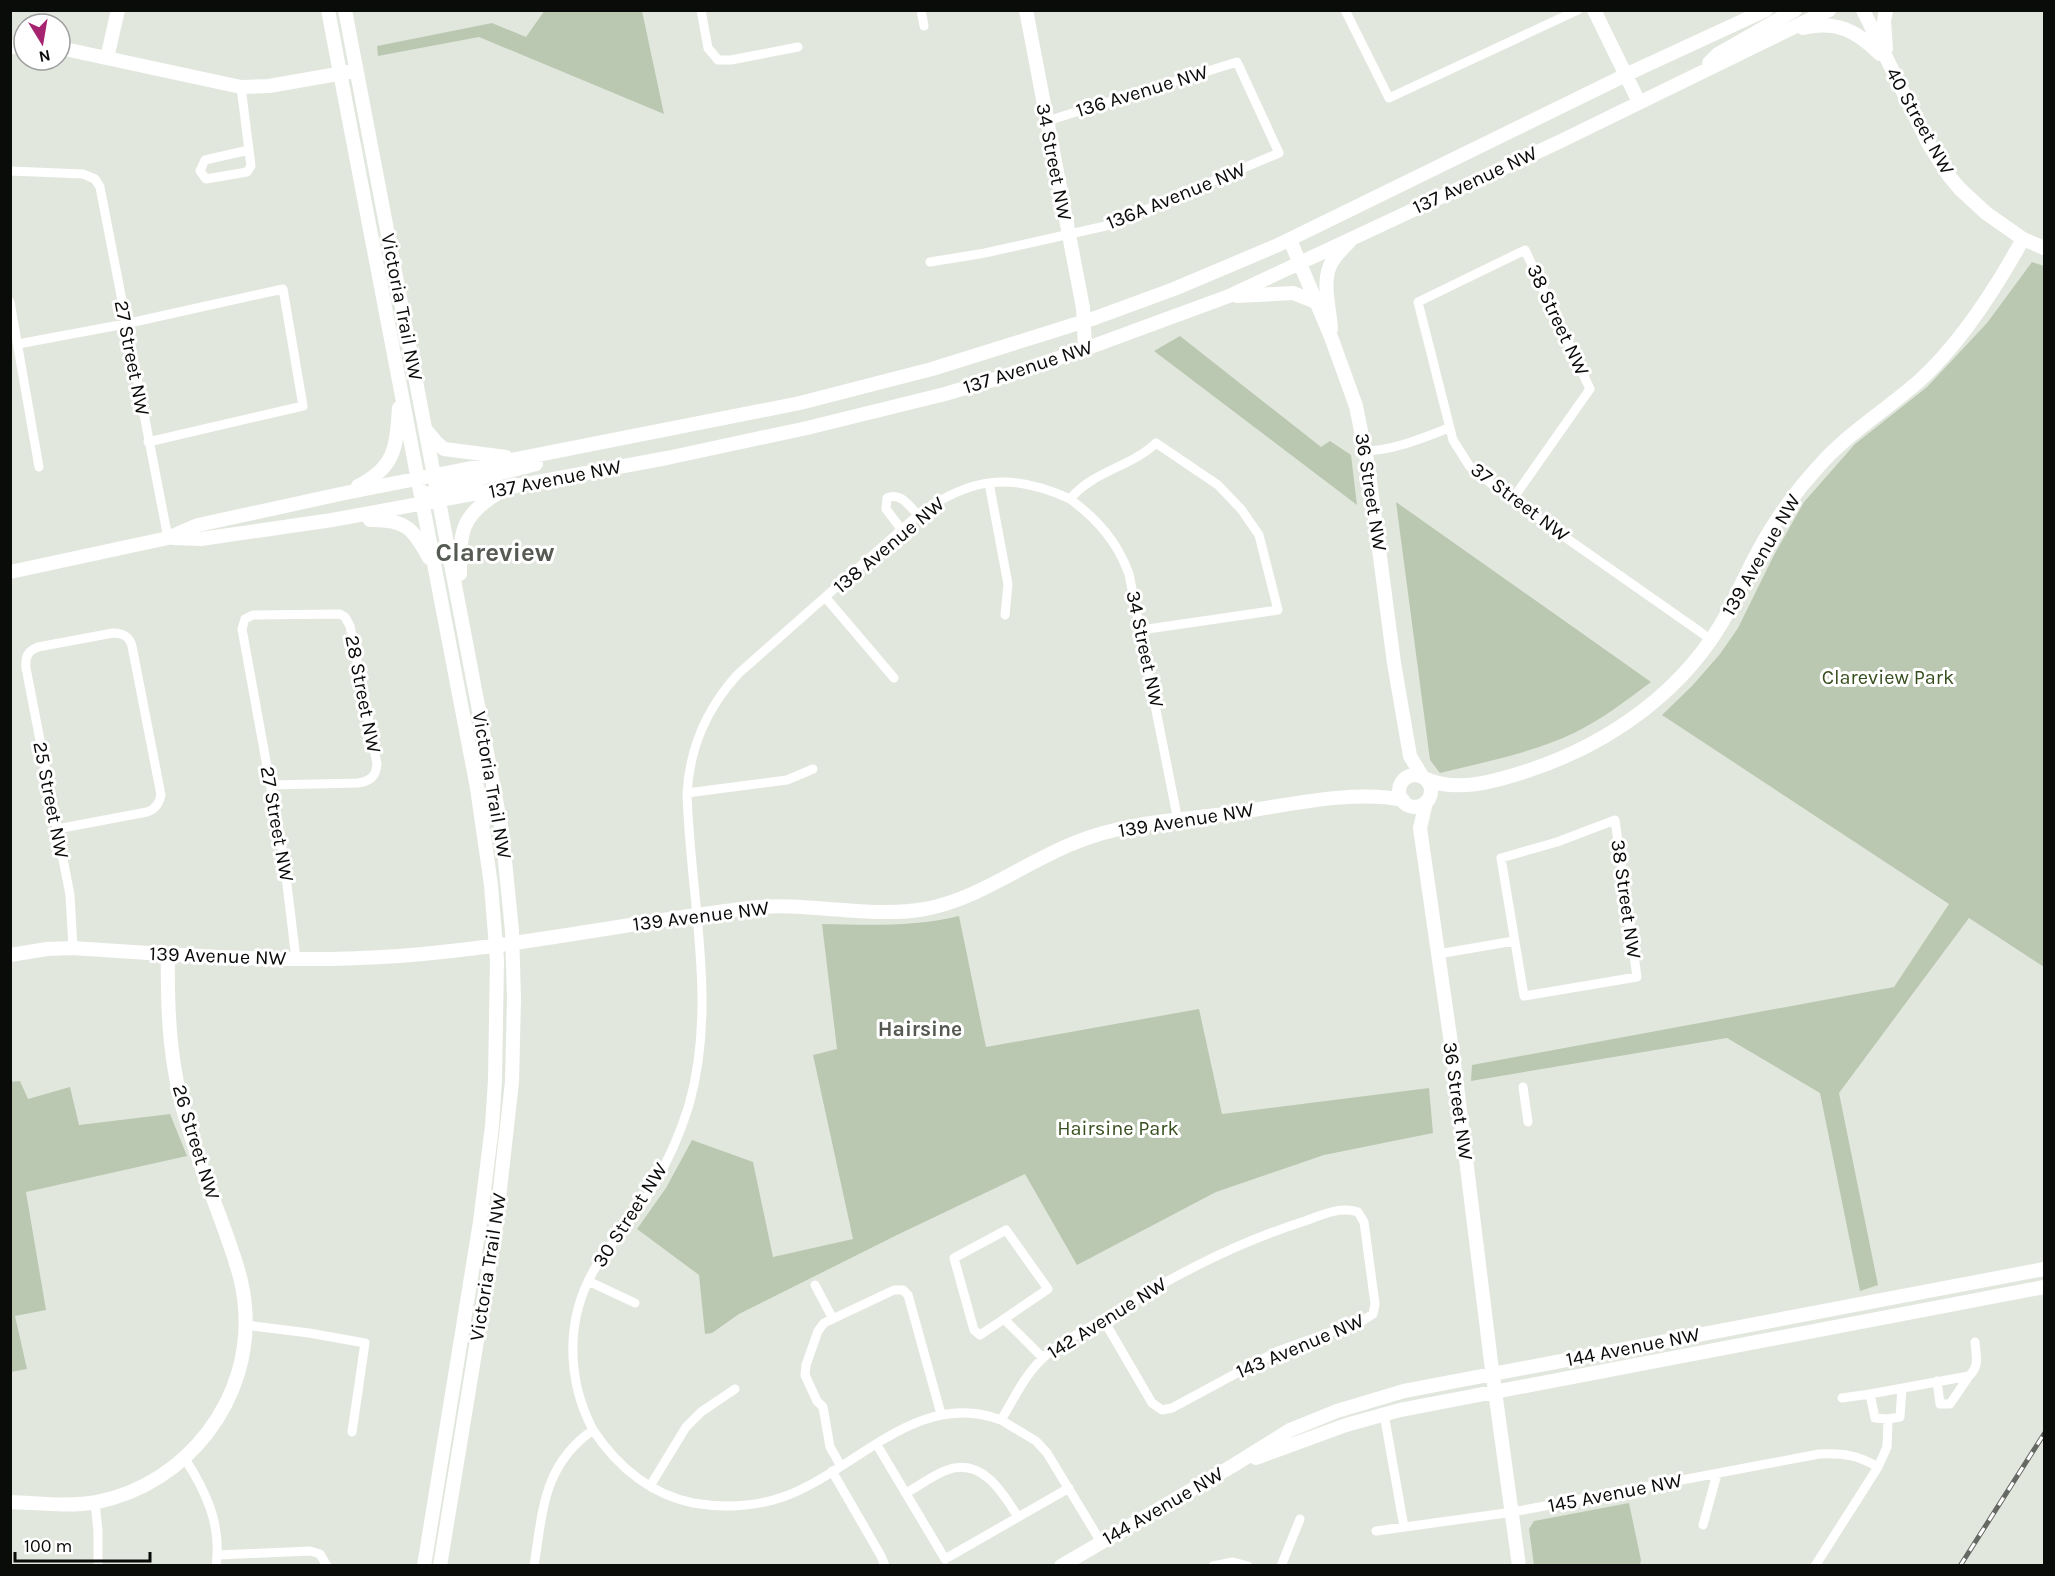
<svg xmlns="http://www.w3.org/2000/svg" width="2055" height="1576" viewBox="0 0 2055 1576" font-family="Karla,sans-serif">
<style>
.green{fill:#bbc8b1}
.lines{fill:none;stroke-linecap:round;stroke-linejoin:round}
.street{stroke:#fff;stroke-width:9}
.secondary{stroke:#fff;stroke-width:14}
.rail-casing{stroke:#666963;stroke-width:5}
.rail{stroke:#fff;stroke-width:3;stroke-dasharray:9;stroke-linecap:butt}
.labels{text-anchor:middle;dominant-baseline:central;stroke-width:6;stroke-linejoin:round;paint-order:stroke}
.street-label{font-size:20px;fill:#0a0c09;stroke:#fff}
.park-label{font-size:20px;fill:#374e1e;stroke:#fff}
.neighbourhood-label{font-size:21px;font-weight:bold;fill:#555a52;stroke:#fff}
.district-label{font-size:26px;font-weight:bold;fill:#555a52;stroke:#fff}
</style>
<rect width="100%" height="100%" fill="#e2e7de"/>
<path class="green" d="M545 10 642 11 664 114 479 37 378 56 377 46 492 23 526 37Z
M2032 262 2044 266V967L1969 918 1839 1093 1878 1285 1860 1291 1820 1093 1727 1038 1471 1081 1472 1065 1894 987 1949 904 1662 715 1692 686 1720 654 1738 628 1774 555 1804 502 1855 444 1927 387 1987 323Z
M1180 336 1321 447 1330 441 1351 455 1357 505 1154 351Z
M1396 502 1651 682C1627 700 1601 720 1574 733 1532 753 1485 762 1440 773L1430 760Z
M959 916 986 1047 1199 1009 1222 1114 1429 1088 1433 1133 1324 1155 1216 1192 1077 1265 1025 1174 897 1235 739 1314 712 1333 705 1334 699 1275 637 1229 666 1188 692 1140 753 1162 773 1257 853 1239 813 1055 837 1049 822 924C869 925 913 927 959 916Z
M20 1081 28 1099 70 1087 79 1125 170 1114 187 1156 26 1192 46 1310 15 1316 27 1369 11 1372 10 1082Z
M1629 1503 1641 1560 1640 1565H1534L1529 1529 1534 1521Z"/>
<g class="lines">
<path class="street" d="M701 10 708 48 718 60H731L798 47
M921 10 924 26
M1345 10 1389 98 1578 10
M241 87 251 166 247 172 206 179 200 171 205 160 249 150
M10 171 83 174 95 179 100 187 168 538
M930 262 985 253 1110 225 1279 153 1237 62 1047 121
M10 302 39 467
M18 344 125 324 283 289 303 406 148 442
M1366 451C1395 450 1422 438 1449 428
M989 483 1008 584 1005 615
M1070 499C1097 519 1117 541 1129 574L1178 821
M1512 500 1590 389 1525 250 1418 302 1453 440 1470 467 1512 500 1699 631 1711 640
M902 530 886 509 887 498C901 492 909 506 918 515
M826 598 894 678
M271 785 358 783C370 781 376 777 377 764L350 626 345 617 340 614 253 615 245 619 242 629 284 860 296 959
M687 793 787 780 813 769
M1615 820 1637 977 1524 996 1501 858 1557 842Z
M57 829 147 812C156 809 159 803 161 795L132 646C129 636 123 633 113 633L38 647C28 651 25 656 26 668L70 895 73 948
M1438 954 1514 941
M1523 1087 1528 1122
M588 1281 635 1303
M815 1285 833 1319
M1004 1319 980 1335 974 1330 954 1258 1006 1230 1048 1289 1004 1319 1043 1358
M245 1325 309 1333 365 1343 352 1432
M1937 1381 1940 1404H1950L1969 1376
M1842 1398 1870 1394
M1384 1414 1404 1527
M1888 1419 1900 1417 1902 1388
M1001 1420 1036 1441 1047 1453 1101 1542
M593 1430C617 1466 650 1494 693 1503 723 1508 754 1507 783 1497 856 1471 917 1388 1001 1420 1014 1399 1024 1376 1042 1359 1057 1344 1078 1334 1095 1324 1162 1282 1229 1245 1305 1221 1321 1215 1341 1206 1358 1212L1364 1222 1375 1304 1373 1314 1362 1321 1278 1351 1172 1408 1162 1410 1152 1403 1103 1319
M877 1445 945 1559 1069 1488
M185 1459C206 1491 222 1526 216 1566
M841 1466 830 1447 823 1407 817 1401 805 1375 806 1365 818 1331 824 1323 894 1290H903L908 1295 941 1414
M832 1471 881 1556 885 1566
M650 1486 686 1427 701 1412 735 1389
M906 1493C919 1486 933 1475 947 1470 982 1457 1003 1493 1018 1517
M95 1502 98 1531V1566
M1703 1525 1717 1474
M1376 1531 1513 1512 1819 1454C1844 1453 1857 1455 1878 1467
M218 1555 310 1551 320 1554 327 1566
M534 1566C543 1510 543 1465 593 1430 566 1378 565 1316 597 1265 613 1240 634 1218 650 1192 666 1165 680 1135 689 1105 718 1003 690 897 687 793 690 747 706 709 738 674L918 515C970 477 1011 472 1070 499 1093 471 1131 467 1156 443L1218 485 1241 509 1259 535 1278 610 1141 630
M1213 1566 1233 1562 1248 1566
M1281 1566 1300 1519
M1815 1566 1878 1467 1887 1447 1888 1419 1875 1418 1870 1394 1969 1376C1980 1366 1976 1356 1975 1342"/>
<path class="secondary" d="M328 10 477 788 491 885 497 960 495 1080 492 1126 480 1222 424 1566
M345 10 502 831 512 931 514 999 512 1082 496 1225 440 1566
M1026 10 1083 308 1085 349
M1594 10 1639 102
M1863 10 1928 143 1949 176 1960 189 1986 213 2023 239 2044 248
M1803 28C1837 20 1857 31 1880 54
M10 47 24 46
M60 48 241 87 269 86 349 72
M1886 49 1884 21 1886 10
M107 58 118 10
M1709 63 1718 54 1795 10
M1290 240 1331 337 1356 406 1368 466 1394 663 1410 756 1422 776
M1237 296 1293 293 1316 302
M1331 329C1330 308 1320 279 1333 260 1338 253 1344 247 1349 242
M426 430 436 442 444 449 506 457
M358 486C396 467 396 447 399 408
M430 493 446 487 536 464
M370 520C405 519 413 528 429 558
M173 538 201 539 332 520 667 458 807 428 945 394 999 378 1085 349 1229 296 1561 141 1829 10
M10 572 168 538 198 525 345 493 800 403 932 369 1095 318 1174 289 1278 245 1636 70 1766 10
M460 574C460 533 460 516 498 493
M1399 791a16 16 0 1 1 32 0a16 16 0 1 1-32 0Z
M1426 779C1457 793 1496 781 1527 771 1610 744 1686 690 1728 612 1737 594 1745 576 1754 559 1771 526 1794 493 1819 466 1848 433 1886 410 1919 381 1960 344 1996 288 2023 239
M1426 802 1420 828 1456 1078 1491 1362 1519 1566
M10 955 47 949 73 948C181 955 290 964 399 956 517 947 632 922 749 908 807 901 868 919 925 909 979 899 1024 863 1074 843 1124 822 1181 820 1234 813 1282 806 1356 789 1403 800
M1256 1458 1346 1425 1400 1410 2044 1287
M10 1502C39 1503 69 1507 97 1502 187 1484 253 1399 245 1307 243 1279 233 1254 224 1228 212 1195 199 1163 189 1129 170 1072 167 1014 168 954
M1061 1566 1234 1465 1290 1430 1337 1411 1404 1391 2044 1269"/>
<g class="rail-casing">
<path id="rail" d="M1960 1566 2044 1434"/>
</g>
<use href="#rail" class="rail"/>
</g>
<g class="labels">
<g class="street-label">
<text transform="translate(1142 91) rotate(-17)">136 Avenue NW</text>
<text transform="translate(1920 121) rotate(61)">40 Street NW</text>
<text transform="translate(1054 162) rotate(79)">34 Street NW</text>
<text transform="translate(1475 180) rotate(-25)">137 Avenue NW</text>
<text transform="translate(1176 196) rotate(-22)">136A Avenue NW</text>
<text transform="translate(402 307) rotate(79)">Victoria Trail NW</text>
<text transform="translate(1558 320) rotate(65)">38 Street NW</text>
<text transform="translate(132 358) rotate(79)">27 Street NW</text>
<text transform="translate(1028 367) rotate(-18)">137 Avenue NW</text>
<text transform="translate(555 479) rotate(-11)">137 Avenue NW</text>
<text transform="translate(1371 492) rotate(81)">36 Street NW</text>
<text transform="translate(1520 502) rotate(37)">37 Street NW</text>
<text transform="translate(889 545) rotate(-40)">138 Avenue NW</text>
<text transform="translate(1761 555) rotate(-60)">139 Avenue NW</text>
<text transform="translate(1145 649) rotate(78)">34 Street NW</text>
<text transform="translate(363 694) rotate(79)">28 Street NW</text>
<text transform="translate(492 785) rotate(80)">Victoria Trail NW</text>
<text transform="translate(51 800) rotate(79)">25 Street NW</text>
<text transform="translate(1186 820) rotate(-9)">139 Avenue NW</text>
<text transform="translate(277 824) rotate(80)">27 Street NW</text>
<text transform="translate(1626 899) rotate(82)">38 Street NW</text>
<text transform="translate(701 916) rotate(-7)">139 Avenue NW</text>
<text transform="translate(218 956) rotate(2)">139 Avenue NW</text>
<text transform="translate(1458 1101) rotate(82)">36 Street NW</text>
<text transform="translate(196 1142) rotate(73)">26 Street NW</text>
<text transform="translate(630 1215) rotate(-57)">30 Street NW</text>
<text transform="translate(488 1267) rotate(-81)">Victoria Trail NW</text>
<text transform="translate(1107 1318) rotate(-32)">142 Avenue NW</text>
<text transform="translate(1300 1346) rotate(-23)">143 Avenue NW</text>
<text transform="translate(1633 1347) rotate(-11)">144 Avenue NW</text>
<text transform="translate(1615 1493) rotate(-11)">145 Avenue NW</text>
<text transform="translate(1163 1506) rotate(-30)">144 Avenue NW</text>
</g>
<g class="park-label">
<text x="1888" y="677">Clareview Park</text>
<text x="1118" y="1128">Hairsine Park</text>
</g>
<g class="neighbourhood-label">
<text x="920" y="1029">Hairsine</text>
</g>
<g class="district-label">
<text x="495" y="552">Clareview</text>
</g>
</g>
<rect width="2055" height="1576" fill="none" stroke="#0a0c09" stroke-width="24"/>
<g transform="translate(42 42) rotate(169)"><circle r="28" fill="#ffffff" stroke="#9d9e9d" stroke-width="1.5"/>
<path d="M0-4.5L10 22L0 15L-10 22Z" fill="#a62370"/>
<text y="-9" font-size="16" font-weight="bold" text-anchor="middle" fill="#0a0c09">N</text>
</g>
<path d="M15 1552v9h135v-9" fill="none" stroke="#0a0c09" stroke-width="3"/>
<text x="24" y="1552" font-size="18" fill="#0a0c09" stroke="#ffffff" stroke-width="4.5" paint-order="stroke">100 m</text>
</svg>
